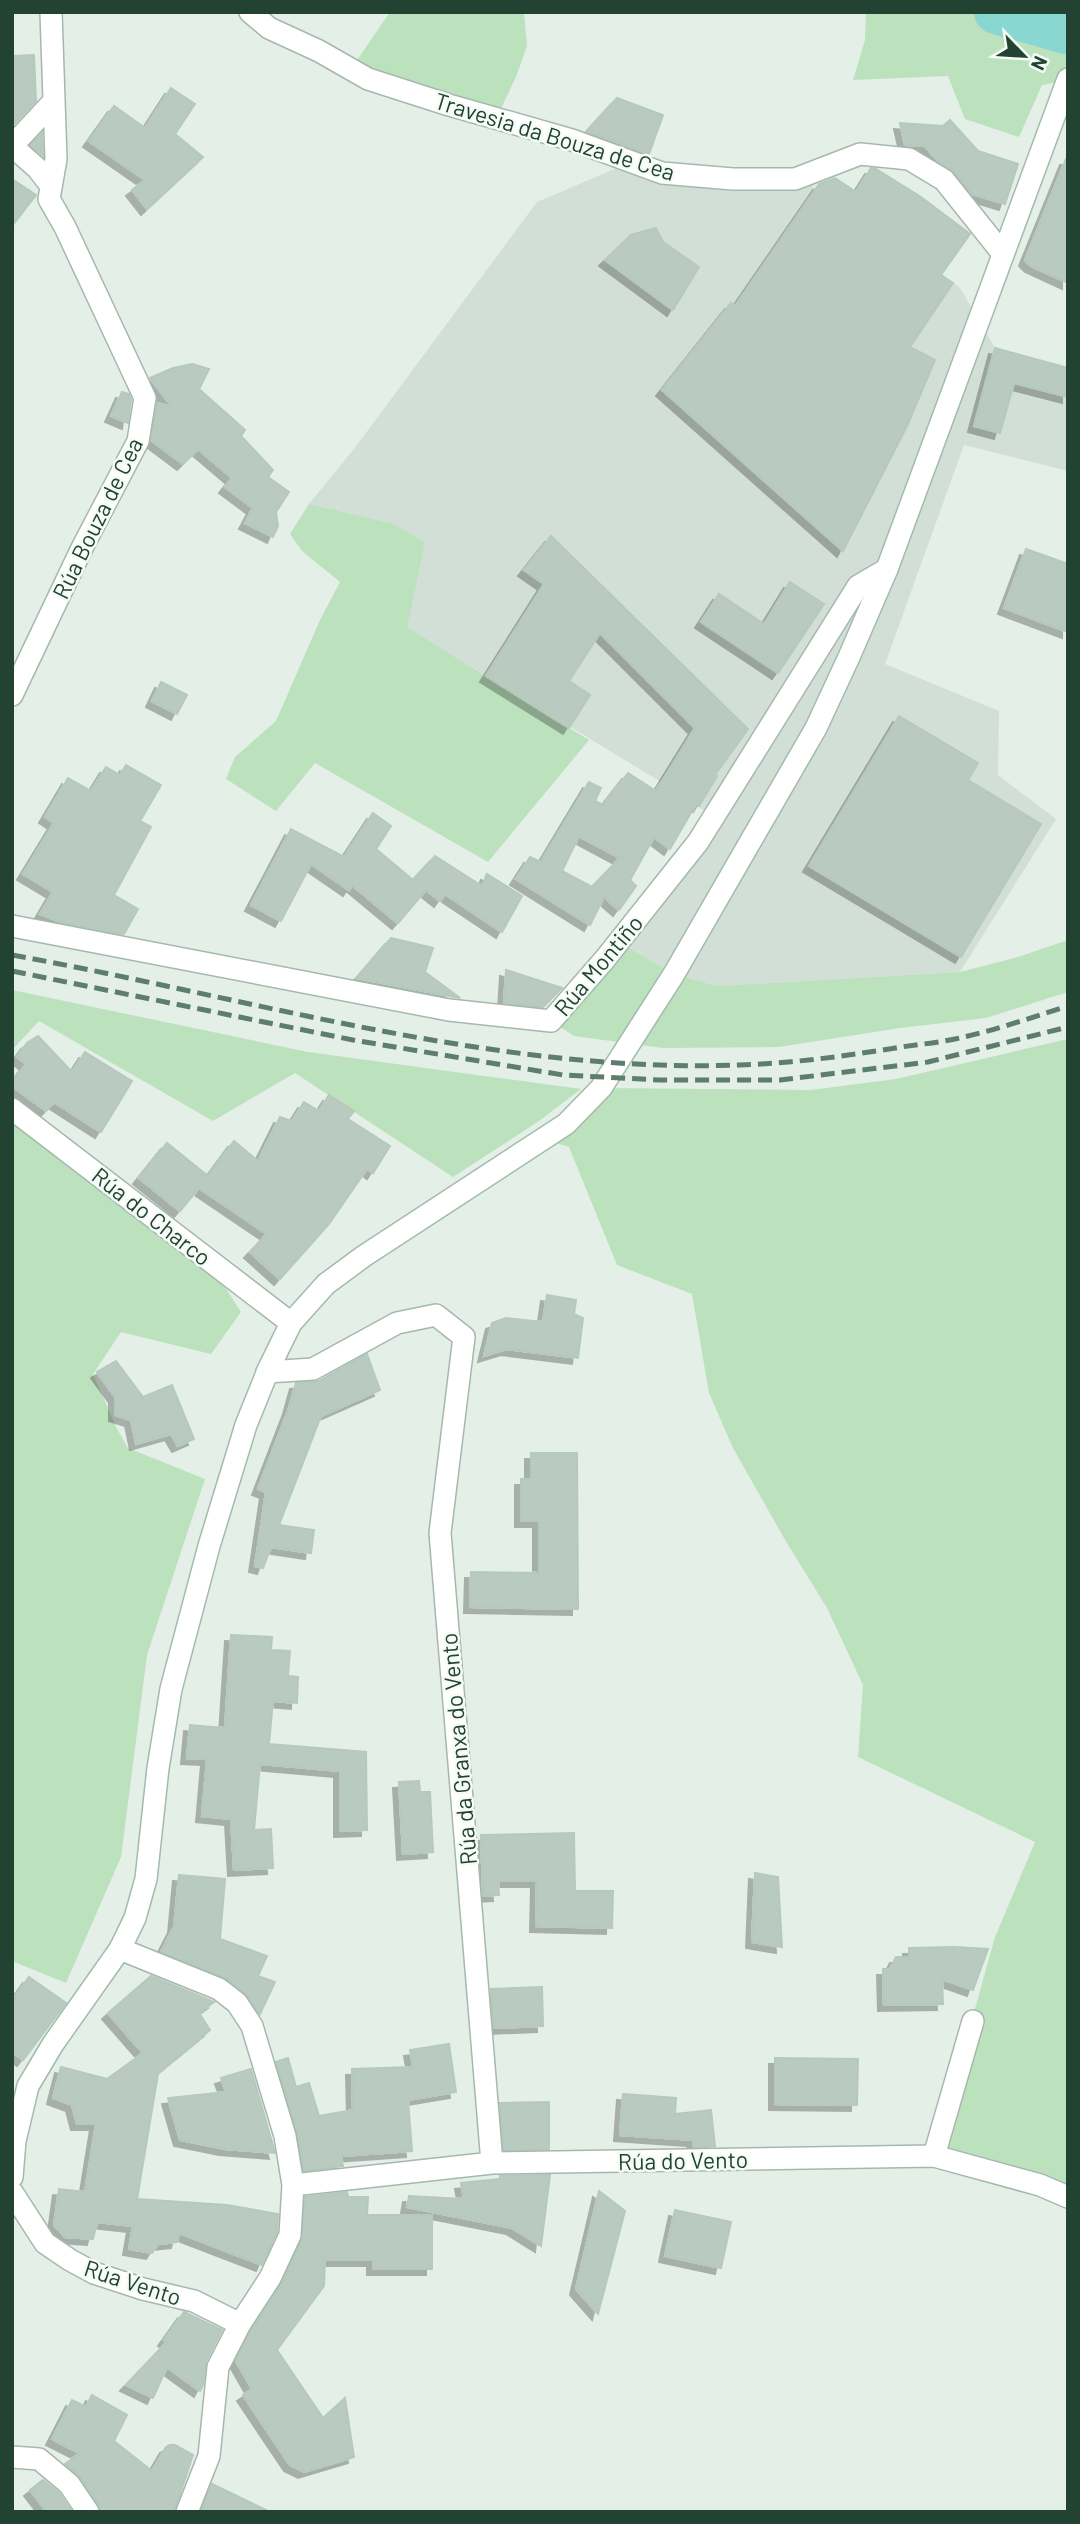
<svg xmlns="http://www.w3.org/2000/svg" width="1080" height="2524" viewBox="0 0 1080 2524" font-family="Barlow,sans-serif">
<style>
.built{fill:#d2dfd6}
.green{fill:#bce1bd}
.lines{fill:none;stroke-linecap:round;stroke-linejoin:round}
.river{stroke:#89d7d1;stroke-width:44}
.building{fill:#b9cac0;stroke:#b6c9bd;stroke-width:2;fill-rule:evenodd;filter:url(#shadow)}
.minor-casing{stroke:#a6b8ae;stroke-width:24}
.secondary-casing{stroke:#a2bbad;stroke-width:24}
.minor{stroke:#fff;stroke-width:21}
.secondary{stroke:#fff;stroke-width:21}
.rail{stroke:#5d7d6d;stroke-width:5;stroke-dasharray:14 7;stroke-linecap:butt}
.labels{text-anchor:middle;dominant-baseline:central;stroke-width:5;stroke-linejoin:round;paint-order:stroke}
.street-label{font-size:23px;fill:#224232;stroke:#f5fbf7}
</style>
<defs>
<filter id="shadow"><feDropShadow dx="-6" dy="6" stdDeviation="0" flood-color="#0004"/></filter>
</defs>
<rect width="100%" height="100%" fill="#e4efe8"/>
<path class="built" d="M631 162 807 174 815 190 891 239 960 288 995 348 1068 368V471L964 445 885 664 999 711 998 775 1056 819 960 972 717 986 674 974 619 942 714 817 661 782 406 627 391 523 309 504 357 445 537 202Z"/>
<path class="green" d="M390 12H524L527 46 516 77 496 119 351 69Z
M866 12H1068V80L1042 85 1019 137 965 119 948 76 853 80 865 40Z
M309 504 391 523 425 542 407 627 589 740 488 862 315 763 276 811 226 779 235 757 276 721 320 620 340 582 302 551 290 534Z
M1068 940V992L986 1018 900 1028 779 1047 663 1048 574 1036 551 1021 619 942 674 974 717 986 960 972 1018 957Z
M12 990 308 1052 581 1089 539 1121 453 1177 295 1073 213 1121 39 1021 12 1050Z
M1068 1039V2198L934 2156 995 1937 1035 1842 858 1757 863 1685 827 1608 784 1538 733 1448 709 1393 692 1294 617 1265 569 1147 544 1139 601 1088 811 1090 896 1079Z
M12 1109 206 1258 241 1312 211 1354 121 1332 93 1374 117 1429 128 1448 205 1479 147 1655 121 1857 66 1983 12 1961Z"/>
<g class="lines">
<path class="river" d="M996 12 1066 32"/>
</g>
<path class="building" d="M34 55 36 101 12 126V56Z
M171 88 195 104 175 134 203 157 147 209 132 190 145 180 89 141 114 106 145 128Z
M617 98 663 115 649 154 587 131Z
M950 120 978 151 1018 164 1005 204 972 194 954 171 938 161 925 146 905 145 900 123 943 126Z
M42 133 43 156 31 145Z
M1066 159H1068V283L1031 266 1025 260Z
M871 168 876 169 921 197 970 234 941 275 953 283 910 347 935 360 907 426 843 551 662 390 731 303 735 306 819 184 835 178 856 192Z
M12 179 36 195 12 226Z
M656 228 663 242 699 267 673 310 605 260 631 235Z
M995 348 1068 368V397L1014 383 1000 433 974 426Z
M192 364 209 369 199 389 245 430 241 436 273 470 268 477 289 492 276 512 278 526 273 537 245 523 253 508 225 487 232 478 198 449 183 464 151 440 157 403 172 407 150 378 173 368Z
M122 392 129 394 131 400 128 423 111 416Z
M551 536 748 729 715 775 717 776 699 806 696 804 670 849 654 837 630 880 636 886 619 910 604 897 590 925 516 879 530 857 541 862 589 782 601 788 595 801 603 805 628 773 656 791 695 728 600 633 569 681 590 695 569 728 486 676 544 584 524 570ZM579 836 620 858 592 887 562 871Z
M1026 549 1068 564V632L1004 608Z
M790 582 824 604 778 673 701 622 719 594 764 624Z
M161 682 187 695 177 714 152 701Z
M899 716 978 763 968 780 1041 824 961 957 809 866Z
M126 765 161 785 140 821 151 827 114 895 138 909 124 934 63 923 40 914 53 892 23 874 54 823 45 817 68 778 91 791 106 767 120 775Z
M373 813 391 826 376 849 413 880 435 856 482 886 487 874 522 896 502 932 445 894 440 901 426 890 398 923 352 885 349 890 311 864 281 921 251 905 291 829 344 857Z
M391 938 433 948 425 972 460 998 357 978Z
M506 970 562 988 543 1007 504 1003Z
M38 1036 72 1072 85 1052 132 1081 101 1132 54 1102 46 1111 12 1086V1082L26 1064 17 1057 27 1043Z
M329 1095 354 1111 348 1119 390 1146 373 1173 367 1169 329 1224 280 1279 250 1252 267 1234 199 1188 180 1211 139 1178 167 1143 208 1176 234 1141 258 1161 280 1117 292 1121 304 1102 319 1111Z
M547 1295 576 1300 574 1314 583 1318 578 1358 507 1349 484 1356 492 1323 506 1318 543 1322Z
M367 1354 380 1390 321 1416 279 1525 314 1530 311 1553 271 1547 263 1568 255 1566 266 1492 258 1489 289 1408 296 1383 319 1381Z
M116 1361 143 1397 172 1385 194 1439 178 1446 171 1434 136 1444 131 1420 115 1415V1397L97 1372Z
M531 1453H577L578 1609 470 1607 471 1572 539 1573V1521H521V1479H531Z
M231 1635 272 1637 271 1650 290 1651 288 1676 298 1677 297 1703 273 1701 269 1744 366 1752 367 1830 340 1831V1771L260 1764 254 1830 271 1829 273 1868 234 1870 231 1819 202 1816 207 1759 187 1758 190 1725 225 1728Z
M419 1781 420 1792H430L433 1852 403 1854 399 1782Z
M574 1833 575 1891H613L612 1928 536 1926 537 1881H498L499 1895 483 1896 481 1835Z
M755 1873 778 1877 782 1947 752 1942Z
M179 1875 225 1879 220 1939 267 1956 258 1976 275 1982 260 2014 245 1993 227 1978 161 1952 174 1927Z
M954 1947 988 1949 973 1990 942 1979 943 2004 884 2005 883 1969H890L896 1957H909V1948Z
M151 1976 214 2002 199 2013 210 2030 160 2071 159 2068 137 2199 227 2205 278 2214 277 2232 262 2265 179 2233 177 2242 158 2244 152 2253 129 2249 133 2226 97 2222 93 2239 65 2237 54 2225 59 2189 85 2192 96 2124H77L72 2105 53 2098 61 2067 107 2079 143 2053 108 2013Z
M29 1977 66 2003 23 2060 12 2052V2001Z
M542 1987 543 2026 494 2028 491 1989Z
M449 2044 456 2092 408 2100 412 2151 341 2156 343 2166 304 2171 298 2132 276 2062 288 2058 296 2087 309 2083 319 2116 353 2110 352 2069 413 2067 410 2050Z
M775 2058 858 2059 857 2105 775 2104Z
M251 2069 275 2153 225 2149 180 2140 168 2098 226 2092 221 2078Z
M623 2094 676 2098 675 2114 711 2110 715 2146 694 2147 693 2140 620 2135Z
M549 2102V2149L504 2150 500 2103Z
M550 2175 541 2246 512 2228 407 2207 409 2196 464 2199 461 2183 500 2179V2176Z
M599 2191 625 2211 598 2314 576 2289Z
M347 2192 348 2197H368L367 2215H432V2269H373V2260H325L324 2286 277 2350 323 2418 345 2398 354 2457 304 2472 290 2465 243 2395 252 2389 236 2361 251 2331 282 2284 302 2241 305 2197Z
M675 2210 731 2222 721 2268 665 2256Z
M184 2312 222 2330 206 2361 203 2385 200 2391 167 2367 153 2398 126 2385 167 2342 164 2340Z
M92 2395 127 2415 114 2441 152 2471 166 2447 170 2445H175L193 2455 174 2512H101L99 2505 80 2476 65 2464 80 2453 52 2439 72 2400 86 2407Z
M43 2480 59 2493 72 2512H47L30 2490Z
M212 2484 270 2512H201Z"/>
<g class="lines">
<g class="minor-casing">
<path id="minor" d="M250 12 269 28 319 51 368 79 449 105 572 140 662 173 733 179H795L860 154 909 159 944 180 1003 254
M12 146 54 101
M12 146 38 169 51 186
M12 695 82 548 138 441 145 398 65 227 49 199 56 159 51 12
M12 926 449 1010 551 1021 605 959 698 842 858 586 887 569
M12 1109 291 1323
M267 1372 313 1369 397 1323 436 1315 464 1337 440 1533 492 2163
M120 1949 219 1989 237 2003 252 2026 285 2136 293 2185 290 2235 270 2278 240 2324 218 2367 209 2456 187 2512
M934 2156 973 2021
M293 2185 492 2163 934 2156 1040 2185 1068 2197
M12 2192 45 2243 70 2260 94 2273 143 2289 194 2301 240 2324
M12 2457 39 2459 69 2484 88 2512"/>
</g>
<g class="secondary-casing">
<path id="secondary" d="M12 2177 15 2141 28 2086 53 2044 120 1949 135 1918 146 1879 158 1768 171 1689 209 1546 246 1425 269 1368 291 1323 326 1284 364 1256 566 1124 601 1088 674 974 816 728 849 657 887 569 1068 79"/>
</g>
<use href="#minor" class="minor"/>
<use href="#secondary" class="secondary"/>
<path class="rail" d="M12 955C251 998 496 1074 740 1065 794 1063 847 1056 901 1047 922 1044 944 1042 964 1037 999 1029 1033 1017 1068 1006
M12 971 353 1040 563 1075 660 1080H780L928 1062 1068 1027"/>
</g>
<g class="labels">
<g class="street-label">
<text transform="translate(555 136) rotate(17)">Travesia da Bouza de Cea</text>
<text transform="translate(97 518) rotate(-64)">Rúa Bouza de Cea</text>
<text transform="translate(598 965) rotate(-50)">Rúa Montiño</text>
<text transform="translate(152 1216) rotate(38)">Rúa do Charco</text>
<text transform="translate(458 1749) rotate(-95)">Rúa da Granxa do Vento</text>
<text transform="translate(683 2160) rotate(-1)">Rúa do Vento</text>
<text transform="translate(133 2282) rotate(18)">Rúa Vento</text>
</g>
</g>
<rect width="1080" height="2524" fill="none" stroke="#224232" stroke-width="28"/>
<g transform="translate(1024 56) rotate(115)" stroke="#f5fbf7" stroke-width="5" paint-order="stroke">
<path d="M0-5L12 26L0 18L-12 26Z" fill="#224232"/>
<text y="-10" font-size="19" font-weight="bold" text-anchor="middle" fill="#224232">N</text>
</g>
</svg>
